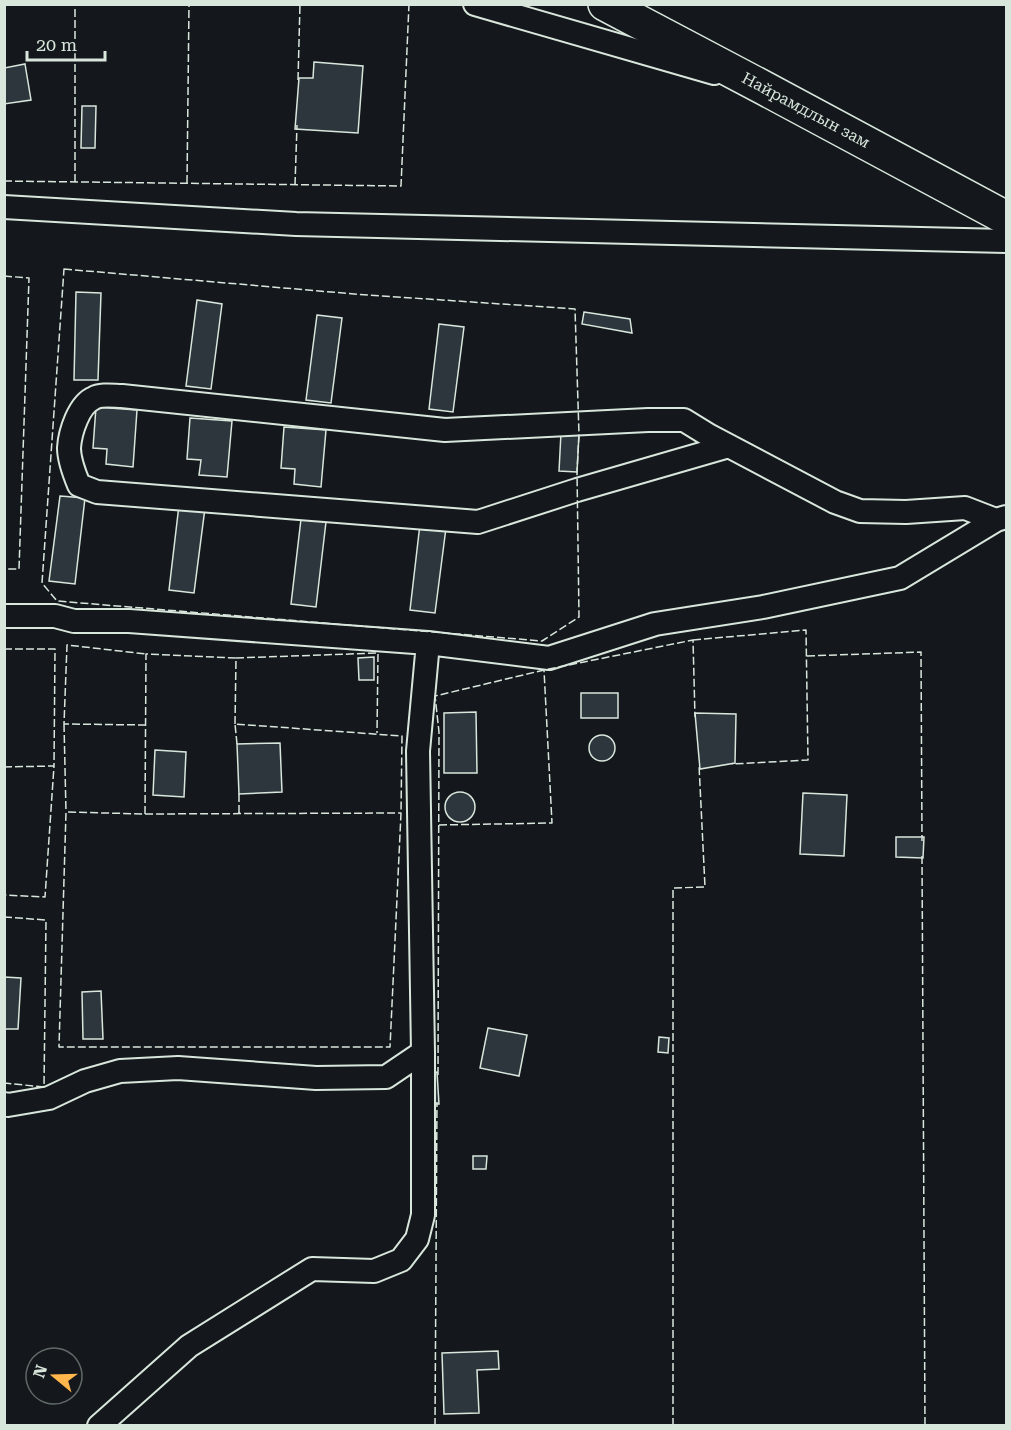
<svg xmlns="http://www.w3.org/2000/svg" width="1011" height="1430" viewBox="0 0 1011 1430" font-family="'Roboto Serif',serif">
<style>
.building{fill:#2c363c;stroke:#d8e6dc;stroke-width:1.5}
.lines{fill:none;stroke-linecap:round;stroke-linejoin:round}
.minor-casing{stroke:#d8e6dc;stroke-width:26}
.secondary-casing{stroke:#d8e6dc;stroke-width:36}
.minor{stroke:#14181c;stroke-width:22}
.secondary{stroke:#14181c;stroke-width:33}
.fence{stroke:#d8e6dc;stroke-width:1.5;stroke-dasharray:8 3;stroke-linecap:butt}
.labels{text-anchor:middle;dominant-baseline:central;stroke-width:4.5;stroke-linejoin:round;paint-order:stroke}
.street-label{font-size:16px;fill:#d8e6dc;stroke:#14181c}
</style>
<rect width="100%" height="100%" fill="#14181c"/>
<path class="building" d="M314 62 363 66 358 133 295 129 299 78H313Z
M25 64 31 100 4 104V68Z
M82 106H96L95 148H81Z
M76 292 101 293 98 380H74Z
M197 300 222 304 211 389 186 386Z
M584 312 630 319 632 333 582 324Z
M317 315 342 318 331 403 306 400Z
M439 324 464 327 453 412 429 409Z
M96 407 137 410 133 467 106 464 107 449 93 448Z
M190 418 232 421 227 477 199 475 201 460 187 459Z
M284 427 326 430 321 487 294 484 295 469 281 468Z
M561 433 579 434 577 472 559 471Z
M60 496 85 498 75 584 49 581Z
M179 505 205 508 194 593 169 590Z
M301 519 326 522 316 607 291 604Z
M420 524 446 528 435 613 410 610Z
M374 657V680H359L358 658Z
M581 693H618V718H581Z
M476 712 477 773H444V713Z
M695 713 736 714 735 763 700 769Z
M589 748a13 13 0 1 1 26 0a13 13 0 1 1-26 0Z
M280 743 282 792 239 794 237 744Z
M155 750 186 752 184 797 153 795Z
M445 807a15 15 0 1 1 30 0a15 15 0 1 1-30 0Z
M803 793 847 795 844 856 800 854Z
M896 837H924L923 858 896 857Z
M4 977 21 978 18 1029H4Z
M101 991 103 1039H83L82 992Z
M488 1028 527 1035 519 1076 480 1068Z
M659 1037 669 1038 668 1053 658 1052Z
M437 1072 439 1104H431L429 1073Z
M473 1156H487L486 1169H473Z
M498 1351 499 1369 477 1370 479 1413 444 1414 442 1353Z"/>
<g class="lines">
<g class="minor-casing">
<path id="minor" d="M475 4 714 73
M4 207 296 224 1006 241
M729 446 577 490 478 522 97 492 79 485C74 473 69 460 69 448 70 432 79 404 94 398 101 394 114 396 122 396L445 430 648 420H684L710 436 835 502 860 511 906 512 965 508 996 520
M4 616H55L74 621H129L428 643 549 658 655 624 763 607 900 578 996 520 1006 517
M4 1104 8 1105 49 1098 85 1081 120 1071 178 1068 316 1078 386 1077 423 1052
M99 1426 189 1346 312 1269 374 1271 401 1260 417 1239 423 1215V1052L418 751 428 643"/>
</g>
<g class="secondary-casing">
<path id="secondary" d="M605 4 764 88 1006 218"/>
</g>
<use href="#minor" class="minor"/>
<use href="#secondary" class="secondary"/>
<path class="fence" d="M298 80 300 4
M4 181 401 186 409 4
M75 182V4
M187 183 189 4
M295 185 297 125
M64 269 354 294 575 309 579 434 577 472 579 617 542 641 57 601 42 583Z
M4 276 29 278 19 569H4
M693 640 806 630 808 760 732 764
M4 649H55L54 766
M807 656 921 652 922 841
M236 658 378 653 377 733
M64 724 66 812
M146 725 64 724 67 645 146 654
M237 744 235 724 402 736 401 813 390 1047H59L66 812 145 814 401 813
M4 767 54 766 45 897 4 895
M239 794V813
M145 814 146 654 236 658 235 724
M439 825 552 823 544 670
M922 856 925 1426
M4 917 46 920 44 1087 4 1083
M438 1075 439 732 435 696 544 670 693 640 695 717
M435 1426 437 1102
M673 1426V888L705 887 699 765"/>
</g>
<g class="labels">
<g class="street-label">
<text transform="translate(806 110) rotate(28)">Найрамдлын зам</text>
</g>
</g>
<rect width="1011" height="1430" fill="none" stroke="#d8e6dc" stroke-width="12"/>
<g transform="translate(54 1376) rotate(289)"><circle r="28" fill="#14181c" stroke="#626a69" stroke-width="1.5"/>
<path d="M0-4.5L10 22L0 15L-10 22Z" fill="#ffb74d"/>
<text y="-9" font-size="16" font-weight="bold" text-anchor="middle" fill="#d8e6dc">N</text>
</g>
<path d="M27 51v9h78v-9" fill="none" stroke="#d8e6dc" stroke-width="3"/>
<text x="36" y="51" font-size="18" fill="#d8e6dc" stroke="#14181c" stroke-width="4.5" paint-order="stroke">20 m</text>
</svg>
